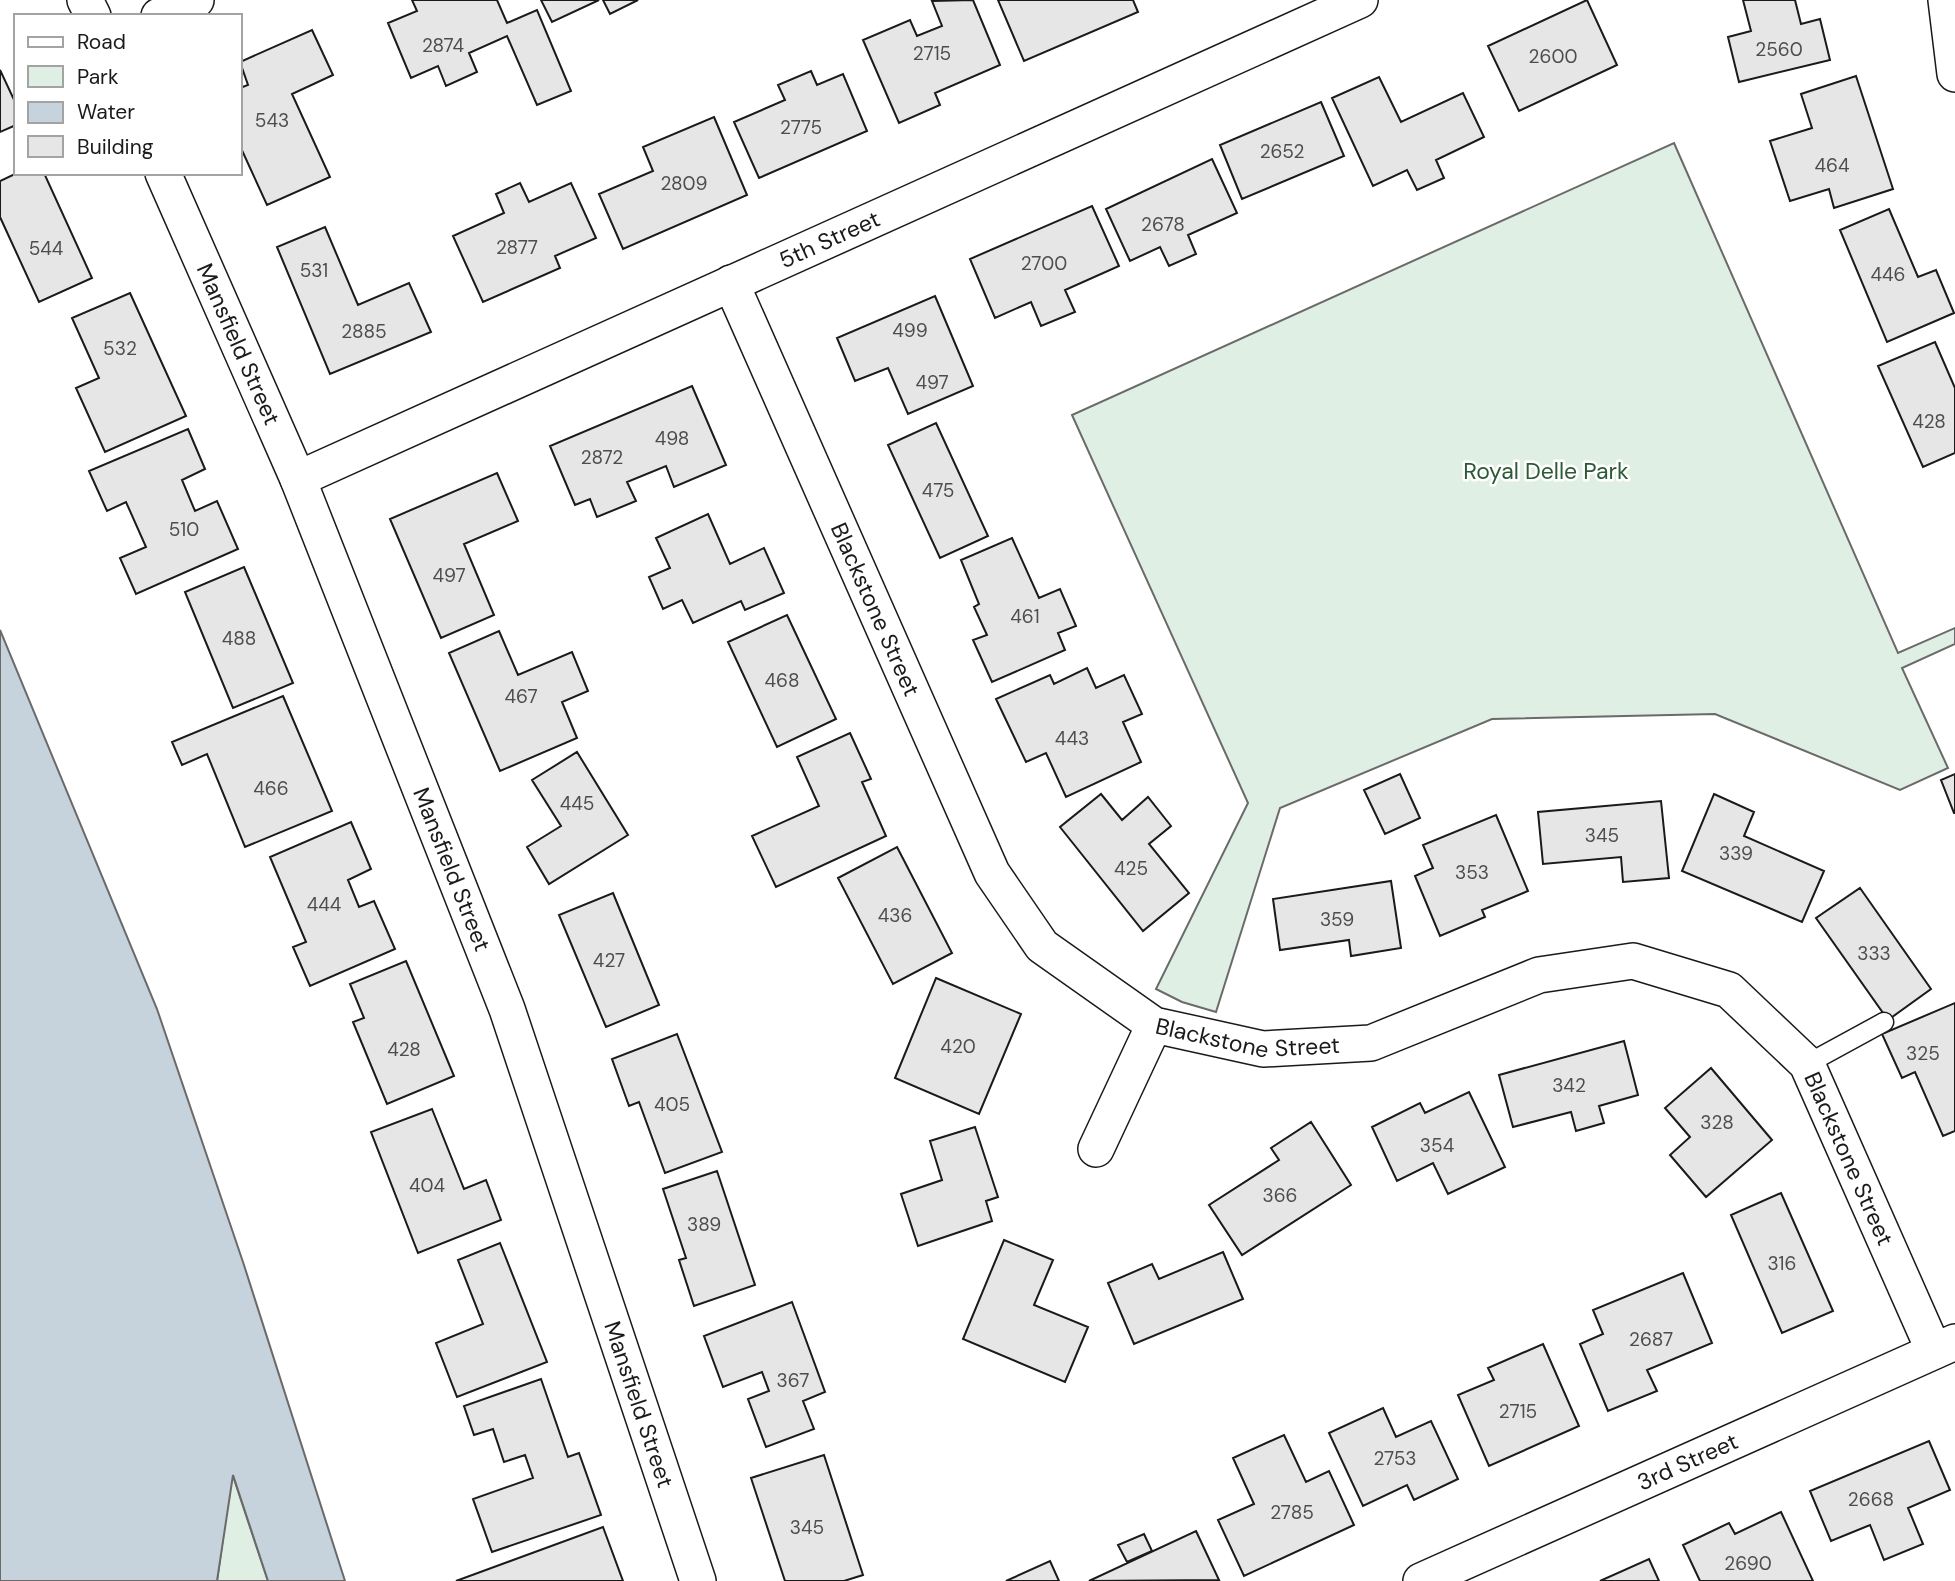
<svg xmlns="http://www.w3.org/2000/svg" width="1955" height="1581" viewBox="0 0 1955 1581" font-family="'DM Sans',sans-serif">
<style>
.green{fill:#e0efe3;stroke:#6a6a6a;stroke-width:2}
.water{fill:#c6d2dc;stroke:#6a6a6a;stroke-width:2}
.building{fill:#e6e6e6;stroke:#1a1a1a;stroke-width:2}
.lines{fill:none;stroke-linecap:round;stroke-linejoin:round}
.lane-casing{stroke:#1a1a1a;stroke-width:21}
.street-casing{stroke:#1a1a1a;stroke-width:38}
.lane{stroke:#fff;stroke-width:18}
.street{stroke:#fff;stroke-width:35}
.labels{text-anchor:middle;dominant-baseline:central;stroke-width:5;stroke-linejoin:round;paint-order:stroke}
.number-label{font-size:19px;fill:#4d4d4d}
.street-label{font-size:23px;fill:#1a1a1a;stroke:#fff}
.park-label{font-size:23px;fill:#2b5a34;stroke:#fff}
</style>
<rect width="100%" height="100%" fill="#fff"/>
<path class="green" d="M1674 143 1898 653 1955 628V644L1902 668 1948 768 1900 790 1715 714 1492 719 1280 808 1216 1012 1182 1002 1156 989 1248 803 1072 415Z
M232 1473 268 1581H217Z"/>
<path class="water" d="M0 630 157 1009 243 1262 345 1581H268L233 1475 217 1581H0Z"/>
<path class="building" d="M412 0H497L507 23 537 10 571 91 537 105 507 36 469 53 477 72 446 86 438 66 411 78 388 23 417 11Z
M541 0H599L552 22Z
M603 0H638L610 14Z
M973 0 1000 65 935 93 940 105 899 123 863 40 910 20 917 36 942 26 932 1Z
M998 0H1133L1138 12 1024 61Z
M1587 0 1617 65 1519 111 1488 46Z
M1743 0H1795L1801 24 1820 19 1830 60 1739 82 1728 37 1751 31Z
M312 30 333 75 292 94 330 177 267 205 240 146V88L248 85 240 62Z
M0 70 16 104V125L0 132Z
M811 71 817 85 843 74 867 131 759 178 734 122 785 100 778 85Z
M1856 76 1893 189 1834 208 1829 189 1790 201 1770 141 1812 128 1801 94Z
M1379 77 1401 122 1463 93 1484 137 1436 160 1444 178 1417 190 1407 170 1373 186 1332 98Z
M1321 102 1344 156 1242 199 1220 145Z
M714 117 747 195 623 249 599 194 653 171 643 147Z
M1212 159 1237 213 1188 235 1196 254 1169 266 1160 247 1130 261 1106 209Z
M17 173H44L92 278 39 302 0 217V181Z
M520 183 529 202 571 183 596 238 555 256 560 268 483 302 453 236 504 213 496 194Z
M1092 206 1119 266 1065 290 1075 312 1041 326 1031 302 995 318 970 259Z
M1889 209 1918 277 1936 270 1954 313 1887 342 1840 230Z
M325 227 358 305 409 283 431 332 330 374 277 247Z
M130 293 186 416 105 452 76 388 99 378 72 318Z
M935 296 973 386 908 414 888 368 855 381 837 338Z
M1935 342 1955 388V453L1923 467 1878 366Z
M692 386 726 465 674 487 666 466 627 482 636 501 597 517 590 499 575 505 550 446Z
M936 423 988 536 940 558 888 445Z
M188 429 205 469 182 480 195 511 217 501 238 549 136 594 120 558 146 547 126 502 107 511 89 471Z
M497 473 518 521 464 544 494 615 441 638 390 519Z
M708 514 730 564 764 548 784 593 745 610 741 601 693 623 682 600 663 609 649 577 670 568 656 538Z
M1012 538 1039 598 1060 589 1076 626 1058 633 1065 650 992 682 973 640 987 635 974 607 979 604 961 560Z
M244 567 293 683 233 708 185 592Z
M787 615 836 719 777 747 728 642Z
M499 631 518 675 572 652 588 691 562 702 577 738 500 771 449 653Z
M1087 668 1096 688 1124 675 1142 714 1123 722 1141 762 1066 797 1046 753 1026 762 996 699 1050 675 1054 684Z
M283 696 332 811 245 847 207 754 182 765 172 742Z
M850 733 871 779 862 782 886 836 776 887 752 836 819 806 797 757Z
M577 752 628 835 549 884 527 847 561 826 532 780Z
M1400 774 1420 818 1385 834 1364 790Z
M1955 774V813H1954L1941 780Z
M1101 794 1122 820 1148 797 1171 826 1149 844 1189 893 1143 931 1060 827Z
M1714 794 1754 812 1744 836 1824 871 1802 922 1682 871Z
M1661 801 1669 878 1623 882 1621 857 1543 864 1538 812Z
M1496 815 1528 891 1482 910 1485 917 1440 936 1415 876 1433 868 1423 845Z
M351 822 371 869 348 880 359 907 374 901 395 949 310 986 293 947 306 942 270 857Z
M897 847 952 953 893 984 838 878Z
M1391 881 1401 948 1351 956 1349 940 1280 950 1273 899Z
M1860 888 1931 989 1888 1020 1816 918Z
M613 893 659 1005 606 1027 559 915Z
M406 961 454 1076 387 1104 353 1022 364 1018 350 984Z
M936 978 1021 1014 979 1114 895 1078Z
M1955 1003V1131L1943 1136 1915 1072 1902 1078 1882 1034Z
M677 1034 722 1152 665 1173 639 1102 629 1106 612 1059Z
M1624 1041 1638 1095 1599 1106 1604 1123 1576 1131 1571 1112 1513 1127 1499 1075Z
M1711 1068 1772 1140 1706 1197 1670 1155 1690 1137 1665 1108Z
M1469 1092 1505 1167 1448 1194 1433 1163 1397 1181 1372 1127 1420 1103 1425 1113Z
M432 1109 464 1189 486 1180 501 1220 418 1253 371 1132Z
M1311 1122 1351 1185 1242 1255 1209 1205 1279 1160 1271 1148Z
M975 1127 998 1197 986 1201 992 1221 918 1246 901 1194 942 1180 930 1141Z
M717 1171 755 1285 694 1306 679 1260 686 1258 663 1189Z
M1781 1193 1833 1311 1782 1333 1731 1215Z
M1004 1240 1053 1260 1034 1305 1088 1327 1065 1382 963 1339Z
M500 1243 547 1362 457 1397 436 1343 483 1324 458 1260Z
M1223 1252 1243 1299 1134 1344 1108 1283 1152 1264 1159 1279Z
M1683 1273 1712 1343 1647 1370 1657 1391 1608 1411 1580 1344 1603 1334 1593 1310Z
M792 1302 825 1392 803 1401 814 1429 766 1447 748 1399 769 1391 762 1372 723 1387 704 1336Z
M1543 1344 1579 1426 1489 1466 1458 1395 1494 1380 1488 1368Z
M541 1379 568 1457 579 1453 601 1515 492 1552 473 1499 533 1478 525 1455 504 1462 493 1429 474 1435 464 1406Z
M1383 1408 1396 1437 1431 1421 1458 1479 1414 1500 1407 1485 1363 1506 1329 1433Z
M1284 1435 1306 1482 1329 1471 1354 1525 1244 1576 1218 1520 1254 1504 1233 1458Z
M1929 1441 1950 1490 1908 1508 1923 1544 1884 1560 1870 1525 1831 1541 1810 1491Z
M824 1455 863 1575 844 1581H785L751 1478Z
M1781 1512 1813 1581H1700L1683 1545 1729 1523 1735 1534Z
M603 1527 623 1581H456Z
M1196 1531 1219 1580 1089 1581Z
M1144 1534 1152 1551 1127 1562 1118 1545Z
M1649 1559 1659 1581H1600Z
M1050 1561 1059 1581H1006Z"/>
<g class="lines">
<g class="lane-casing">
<path id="lane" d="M1807 1064 1884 1022"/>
</g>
<g class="street-casing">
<g id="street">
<path d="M85 0 93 16"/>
<path d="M1946 0 1955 74"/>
<path d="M159 16 196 0"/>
<path id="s1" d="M163 173 298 479 507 1009 698 1581"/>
<path id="s2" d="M731 283 992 873 1042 946 1154 1025 1263 1049 1371 1043 1539 975 1633 961 1729 990 1807 1064 1934 1351"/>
<path id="s3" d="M298 479 1360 0"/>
<path d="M1096 1149 1154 1025"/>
<path id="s4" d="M1421 1581 1955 1342"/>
</g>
</g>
<use href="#lane" class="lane"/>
<use href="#street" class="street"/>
</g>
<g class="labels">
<g class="number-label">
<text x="443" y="45">2874</text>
<text x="1779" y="49">2560</text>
<text x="932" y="53">2715</text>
<text x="1553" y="56">2600</text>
<text x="272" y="120">543</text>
<text x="801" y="127">2775</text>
<text x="1282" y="151">2652</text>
<text x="1832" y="165">464</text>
<text x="684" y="183">2809</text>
<text x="1163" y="224">2678</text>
<text x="517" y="247">2877</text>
<text x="46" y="248">544</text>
<text x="1044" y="263">2700</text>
<text x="314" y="270">531</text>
<text x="1888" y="274">446</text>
<text x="910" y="330">499</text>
<text x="364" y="331">2885</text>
<text x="120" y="348">532</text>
<text x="932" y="382">497</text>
<text x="1929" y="421">428</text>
<text x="672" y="438">498</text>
<text x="602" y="457">2872</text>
<text x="938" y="490">475</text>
<text x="184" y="529">510</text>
<text x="449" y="575">497</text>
<text x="1025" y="616">461</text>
<text x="239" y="638">488</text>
<text x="782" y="680">468</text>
<text x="521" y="696">467</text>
<text x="1072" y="738">443</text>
<text x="271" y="788">466</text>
<text x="577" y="803">445</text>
<text x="1602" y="835">345</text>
<text x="1736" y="853">339</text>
<text x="1131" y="868">425</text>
<text x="1472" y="872">353</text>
<text x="324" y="904">444</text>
<text x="895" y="915">436</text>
<text x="1337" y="919">359</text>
<text x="1874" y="953">333</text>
<text x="609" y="960">427</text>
<text x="958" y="1046">420</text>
<text x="404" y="1049">428</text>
<text x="1923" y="1053">325</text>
<text x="1569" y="1085">342</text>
<text x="672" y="1104">405</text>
<text x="1717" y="1122">328</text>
<text x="1437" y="1145">354</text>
<text x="427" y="1185">404</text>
<text x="1280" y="1195">366</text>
<text x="704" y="1224">389</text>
<text x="1782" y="1263">316</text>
<text x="1651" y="1339">2687</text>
<text x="793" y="1380">367</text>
<text x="1518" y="1411">2715</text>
<text x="1395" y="1458">2753</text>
<text x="1871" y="1499">2668</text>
<text x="1292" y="1512">2785</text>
<text x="807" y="1527">345</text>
<text x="1748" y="1563">2690</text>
</g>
<g class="street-label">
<text stroke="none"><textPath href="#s3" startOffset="583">5th Street</textPath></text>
<text stroke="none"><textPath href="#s1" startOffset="187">Mansfield Street</textPath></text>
<text stroke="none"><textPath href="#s2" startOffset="357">Blackstone Street</textPath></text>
<text stroke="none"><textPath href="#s1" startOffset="754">Mansfield Street</textPath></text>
<text stroke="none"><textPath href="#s2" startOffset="966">Blackstone Street</textPath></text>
<text stroke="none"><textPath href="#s2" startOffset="1678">Blackstone Street</textPath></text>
<text stroke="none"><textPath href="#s1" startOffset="1321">Mansfield Street</textPath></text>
<text stroke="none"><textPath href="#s4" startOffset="292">3rd Street</textPath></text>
</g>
<g class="park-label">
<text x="1546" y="471">Royal Delle Park</text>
</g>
</g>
<rect x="14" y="14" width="228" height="161" fill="#ffffff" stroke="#a3a3a3" stroke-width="2"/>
<rect x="28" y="37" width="35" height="10" fill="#ffffff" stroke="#a3a3a3" stroke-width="2"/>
<text x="77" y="49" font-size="21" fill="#1a1a1a">Road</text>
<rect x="28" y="66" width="35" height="21" fill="#e0efe3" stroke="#a3a3a3" stroke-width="2"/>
<text x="77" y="84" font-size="21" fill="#1a1a1a">Park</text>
<rect x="28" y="102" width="35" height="21" fill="#c6d2dc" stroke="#a3a3a3" stroke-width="2"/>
<text x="77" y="119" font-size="21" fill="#1a1a1a">Water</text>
<rect x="28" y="136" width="35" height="21" fill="#e6e6e6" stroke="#a3a3a3" stroke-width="2"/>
<text x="77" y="154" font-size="21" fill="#1a1a1a">Building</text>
</svg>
